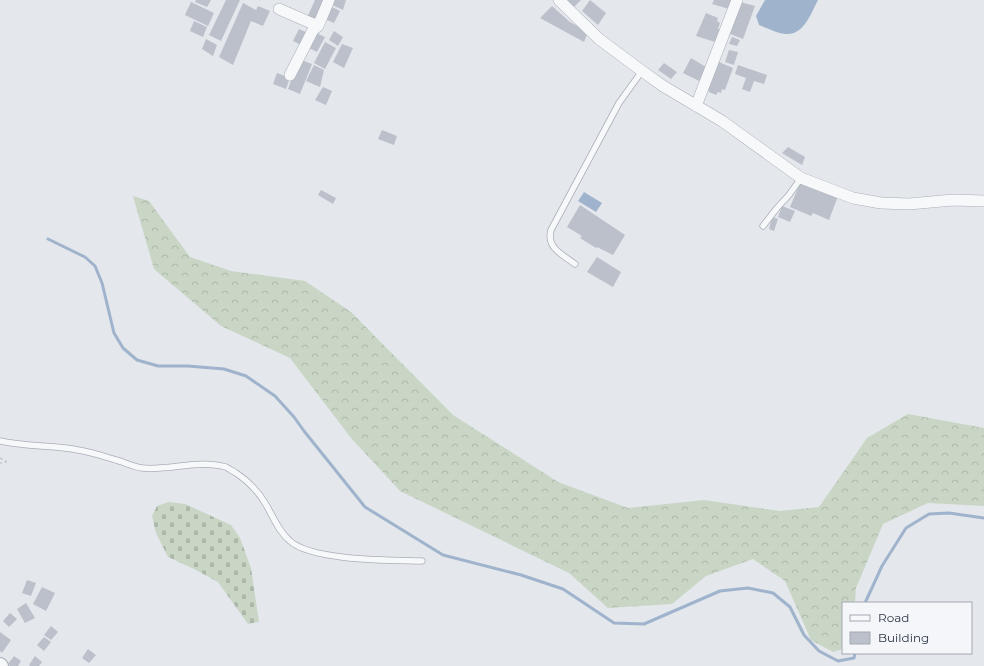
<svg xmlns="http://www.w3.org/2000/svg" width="984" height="666" viewBox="0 0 984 666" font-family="Montserrat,sans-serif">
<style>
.forest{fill:url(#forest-crowns)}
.cemetery{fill:url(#cemetery-stones)}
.water{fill:#9fb4cc}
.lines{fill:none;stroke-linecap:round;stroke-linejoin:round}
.stream{stroke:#9fb4cc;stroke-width:3}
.building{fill:#bbc0ca}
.service-casing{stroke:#a9aeb7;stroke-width:7}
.minor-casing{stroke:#a9aeb7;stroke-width:12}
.tertiary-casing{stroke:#a9aeb7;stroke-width:16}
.path{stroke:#c2c5cb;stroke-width:1.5;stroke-dasharray:3 3;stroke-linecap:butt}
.service{stroke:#f7f8fa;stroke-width:5.5}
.minor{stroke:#f7f8fa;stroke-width:11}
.tertiary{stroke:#f7f8fa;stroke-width:14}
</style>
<defs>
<pattern id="forest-crowns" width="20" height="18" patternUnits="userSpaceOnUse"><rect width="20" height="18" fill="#c9d6c5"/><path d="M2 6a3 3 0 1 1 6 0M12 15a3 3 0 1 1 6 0" fill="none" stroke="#adb8ab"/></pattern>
<pattern id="cemetery-stones" width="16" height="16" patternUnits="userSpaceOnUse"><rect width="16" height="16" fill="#c9d6c5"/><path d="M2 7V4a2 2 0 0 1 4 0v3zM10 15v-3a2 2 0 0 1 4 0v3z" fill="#adb8ab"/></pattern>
</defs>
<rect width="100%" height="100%" fill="#e4e7ec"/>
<path class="forest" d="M133 196 149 201 190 257 231 271 305 281 351 312 453 415 558 482 628 508 704 500 780 511 819 507 867 438 908 414 984 428V506L928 503 883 524 856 588 855 603H843V649L833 652 811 640 785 581 753 559 706 576 672 604 608 608 569 573 400 491 351 438 290 358 221 326 154 269Z"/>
<path class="cemetery" d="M169 502 185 504 231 525 240 538 251 568 259 622 248 624 218 582 194 569 168 557 156 533 152 516 157 506Z"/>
<path class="water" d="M765 0H818C811 13 804 36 785 34 777 33 767 28 759 25L756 16Z
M584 192 602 203 596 212 578 201Z"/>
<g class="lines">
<path class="stream" d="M48 239 85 257 95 266 102 283 114 333 123 348 137 360 158 366H188L224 369 246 376 275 396 294 417 304 431 365 507 443 555 521 575 563 589 614 623 644 624 720 591 748 588 773 593 790 607 804 635 819 651 838 661 854 658 855 653
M865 603 882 566 906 528 929 514 949 513 984 518"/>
</g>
<path class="building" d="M196 0H211L207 7 195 2Z
M226 0H240L221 41 209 35Z
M315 0H327L316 24 306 20Z
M331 0H346L343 10 330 4Z
M567 0H581L574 7Z
M590 0 606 13 598 25 582 11Z
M714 0H733L729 9 712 4Z
M191 2 214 13 208 26 185 15Z
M740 2 755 6 743 39 728 33Z
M243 3 256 10 258 6 270 11 263 26 251 21 233 65 219 57Z
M328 5 340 11 334 23 322 18Z
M552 6 570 22 588 32 584 42 540 18Z
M706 13 718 18 717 21 720 23 718 29 721 30 718 36H717L715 42 696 36Z
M194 21 207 27 203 37 190 31Z
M299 29 310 34 303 46 293 41Z
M334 31 343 37 338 46 329 40Z
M314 32 325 37 317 52 307 47Z
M732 37 740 40 737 46 729 44Z
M206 39 217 45 213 56 202 49Z
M325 42 336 48 325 69 314 63Z
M342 44 353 48 344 68 333 62Z
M729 50 738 52 734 65 725 62Z
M691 58 706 67 699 81 683 73Z
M299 59 312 64 300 94 288 89Z
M714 60 733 68 725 90 722 89 721 93 718 92 716 95 709 92 708 89Z
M664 63 677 72 671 79 658 70Z
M314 65 324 70 320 87 306 81Z
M738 65 767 75 764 84 754 81 750 92 742 89 746 78 735 74Z
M277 73 290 78 286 89 273 84Z
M323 87 332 91 326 105 315 100Z
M382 130 397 136 394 145 378 139Z
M788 147 805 157 802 165 782 153Z
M801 181 838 196 829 220 813 213 811 216 790 207Z
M321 190 336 198 333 204 318 195Z
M580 205 625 235 613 255 597 247 596 248 580 238 582 236 567 227Z
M782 206 795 211 790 222 778 217Z
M772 217 778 219 774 231 769 229Z
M597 257 621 272 613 287 587 272Z
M27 580 36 583 31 596 22 593Z
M42 587 55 593 46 611 33 604Z
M26 603 35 618 25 623 17 609Z
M10 613 17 619 9 627 3 621Z
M51 626 58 632 51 640 44 635Z
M0 632 11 640 2 653 0 651Z
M44 637 51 642 44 651 37 645Z
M88 649 96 655 89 663 82 658Z
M14 656 21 661 18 666H10L8 664Z
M35 656 42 662 39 666H30L29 665Z"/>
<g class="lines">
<g class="service-casing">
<path id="service" d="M763 226 777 208 789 195 801 178
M575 264C563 255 546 248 551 230L619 103 642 71
M0 441C26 447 52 445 78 450 91 452 103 456 116 460 124 462 133 467 142 468 170 471 198 459 226 467 229 469 233 471 236 473 248 481 258 491 265 503 273 516 278 531 290 541 312 561 392 560 422 561"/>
</g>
<g class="minor-casing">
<path id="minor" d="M559 0 599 39 642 71 663 86 722 121 801 178 853 198 881 203 909 204 953 200 984 201
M279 9 318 26
M290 75 313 30 318 26 329 0
M696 106 737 0"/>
</g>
<g class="tertiary-casing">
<path id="tertiary" d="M0 665 1 666"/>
</g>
<path class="path" d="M0 458 6 461V462L0 463"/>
<use href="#service" class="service"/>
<use href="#minor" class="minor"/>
<use href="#tertiary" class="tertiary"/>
</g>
<rect x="842" y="602" width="130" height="52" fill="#f4f6f9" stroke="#a4a8b1"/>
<rect x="850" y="615" width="20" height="6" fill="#f7f8fa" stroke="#a4a8b1"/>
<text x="878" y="622" font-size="12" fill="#2b3445">Road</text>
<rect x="850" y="632" width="20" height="12" fill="#bbc0ca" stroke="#a4a8b1"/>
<text x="878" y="642" font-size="12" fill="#2b3445">Building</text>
</svg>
